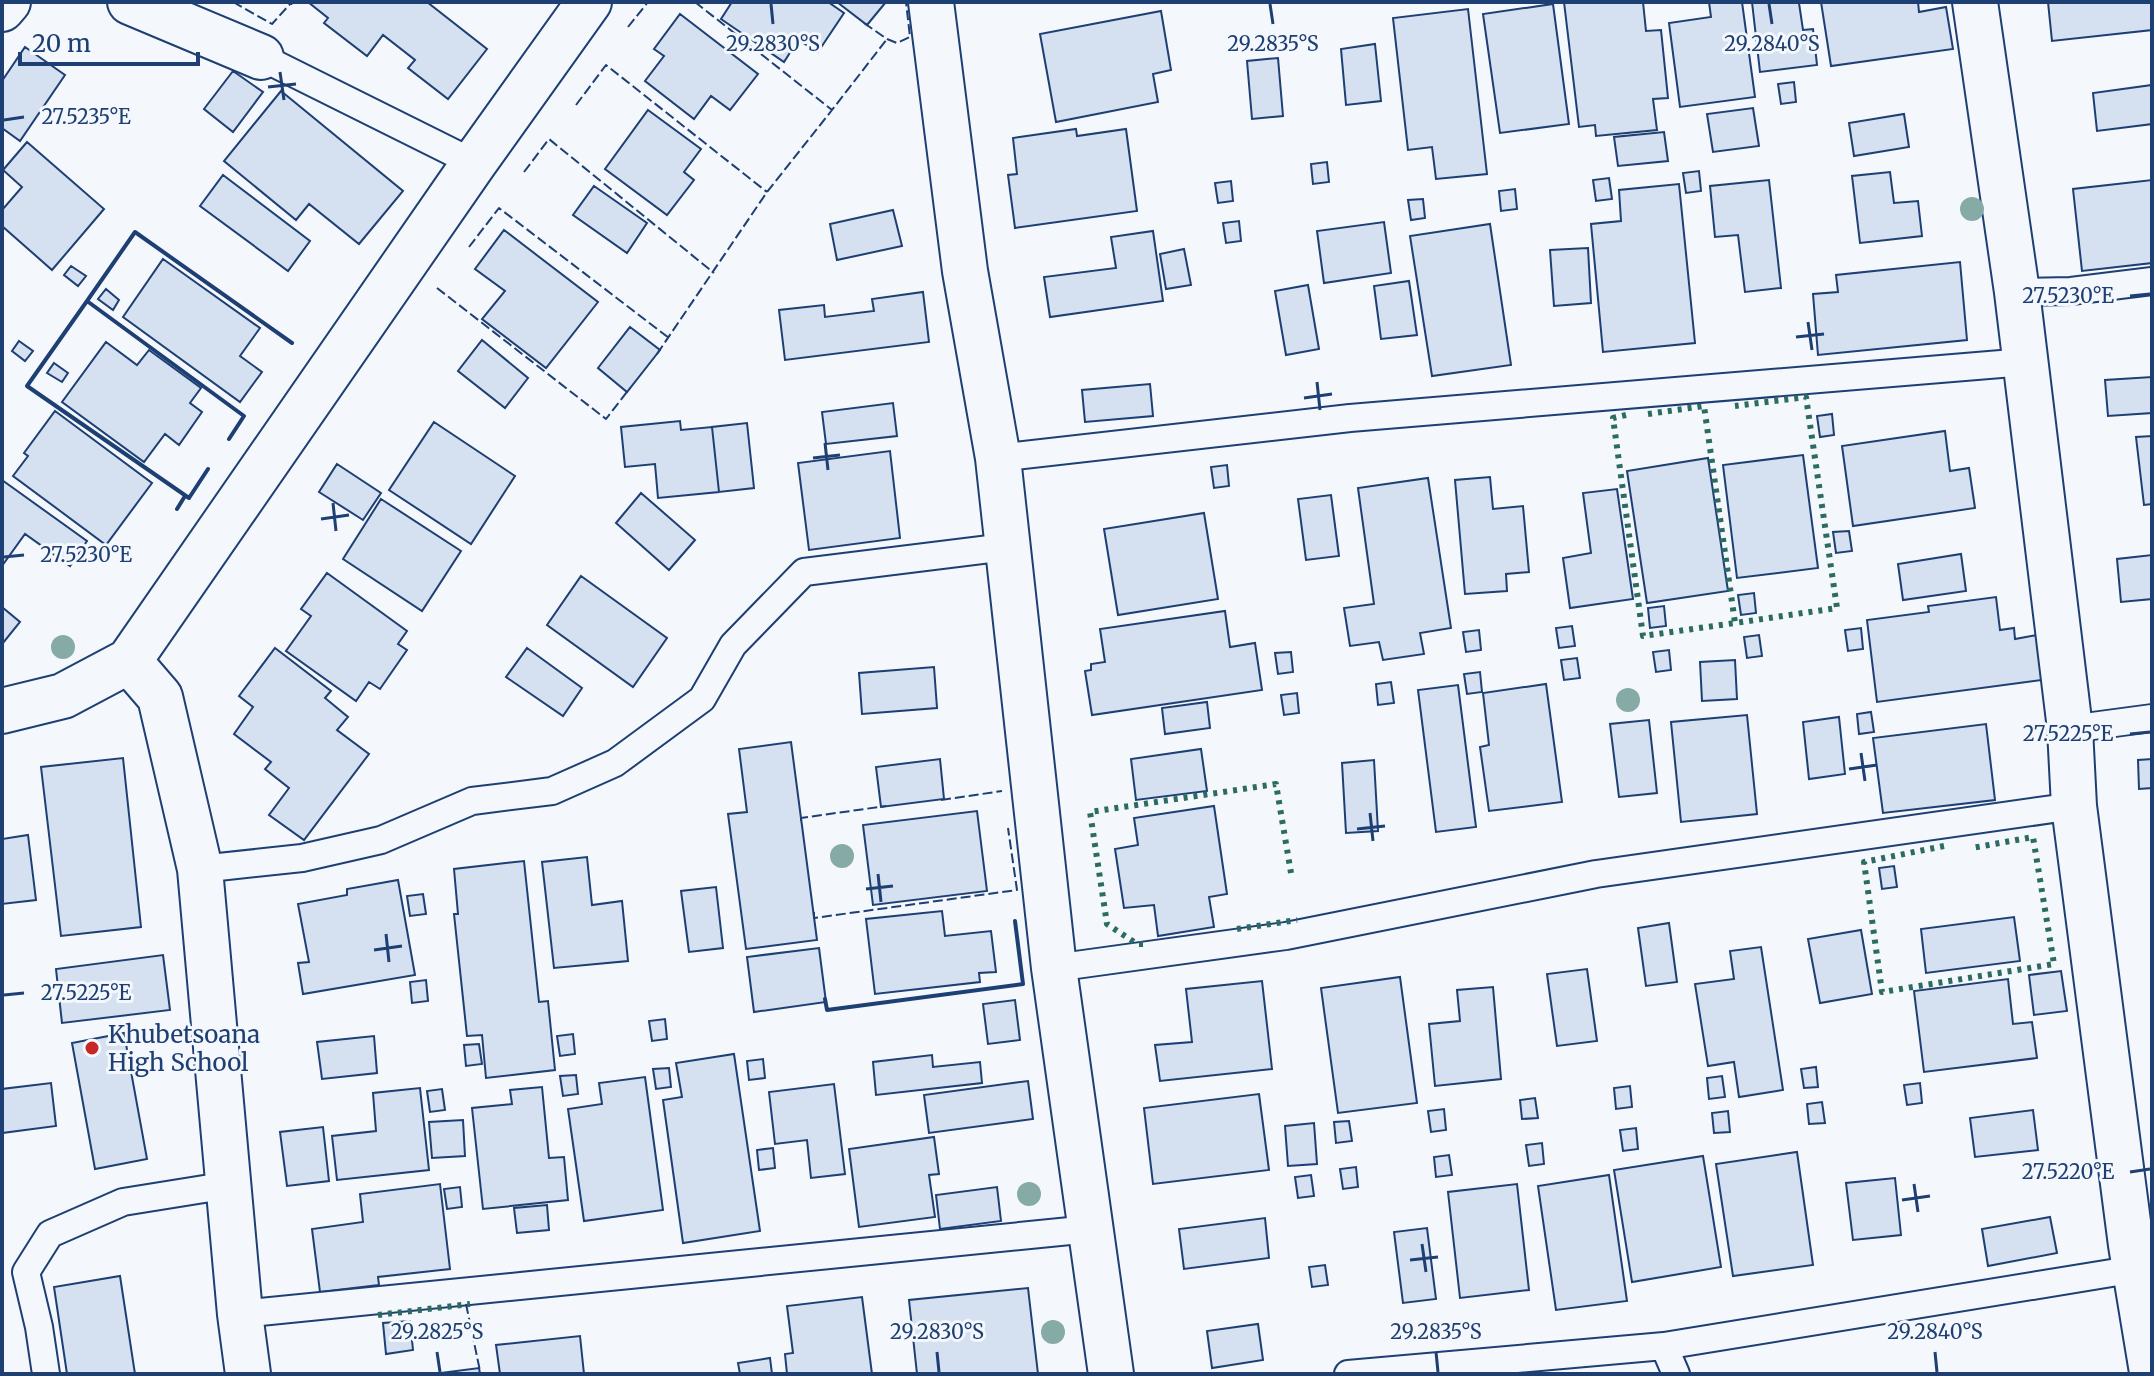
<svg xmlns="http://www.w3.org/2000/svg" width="2154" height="1376" viewBox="0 0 2154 1376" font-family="Merriweather,serif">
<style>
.building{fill:#d5e0f0;stroke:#1d3f73;stroke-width:2}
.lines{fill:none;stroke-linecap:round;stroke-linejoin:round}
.service-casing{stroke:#1d3f73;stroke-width:30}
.minor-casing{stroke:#1d3f73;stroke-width:48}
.service{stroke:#f4f7fb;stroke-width:26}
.minor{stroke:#f4f7fb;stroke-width:44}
.hedge{stroke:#2c6c60;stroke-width:6;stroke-dasharray:4 6;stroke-linecap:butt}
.fence{stroke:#1d3f73;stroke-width:2;stroke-dasharray:10 4;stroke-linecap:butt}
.wall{stroke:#1d3f73;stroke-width:4}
.tree{fill:#86aba6}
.ticks{fill:none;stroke:#1d3f73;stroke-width:3}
.poi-dot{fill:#c62828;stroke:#f4f7fb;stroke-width:3}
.labels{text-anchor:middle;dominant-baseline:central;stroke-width:6;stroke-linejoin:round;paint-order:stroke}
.poi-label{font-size:24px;fill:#1d3f73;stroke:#f4f7fb;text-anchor:start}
.ticks-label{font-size:20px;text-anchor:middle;fill:#1d3f73;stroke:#f4f7fb;stroke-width:6;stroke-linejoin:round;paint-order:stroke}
</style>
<rect width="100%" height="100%" fill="#f4f7fb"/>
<path class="building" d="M308 2H427L487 49 448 99 408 68 415 60 383 35 367 56 324 23 328 18Z
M732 2H828L844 13 818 52 798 40 784 62 721 19Z
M837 2H886L867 25Z
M1564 2H1643L1646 31 1661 30 1668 98 1653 99 1657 130 1596 136 1595 125 1579 127Z
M1709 2H1742L1755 97 1680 107 1669 23 1711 17Z
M1752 2 1799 3 1803 30 1813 29 1817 65 1760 72Z
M1821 2H1918L1919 12 1946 7 1953 49 1831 66Z
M2048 2H2152V30L2052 41Z
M1553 4 1569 124 1500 133 1483 14Z
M1468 9 1487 174 1436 179 1432 147 1408 150 1393 18Z
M1161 11 1171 70 1153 74 1158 102 1056 122 1040 34Z
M680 14 758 74 730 110 711 96 694 119 645 81 664 56 654 49Z
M1375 44 1381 101 1346 105 1341 49Z
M25 47 65 75 20 141 2 128V81Z
M1278 58 1283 116 1252 119 1247 61Z
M233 71 263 92 233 132 204 109Z
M1794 82 1796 102 1781 104 1778 84Z
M2152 85V124L2097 131 2093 93Z
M281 91 403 191 359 244 309 204 296 220 224 161Z
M1753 108 1759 146 1713 152 1707 114Z
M648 110 701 149 684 172 694 180 667 215 605 169Z
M1904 114 1909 147 1854 156 1849 123Z
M1076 129 1077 136 1126 129 1137 211 1015 228 1008 175 1017 174 1013 138Z
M1664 132 1668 161 1618 166 1614 137Z
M27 142 104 209 52 270 2 226V210L22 187 3 170Z
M1327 162 1329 182 1313 184 1311 164Z
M1699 171 1701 191 1686 193 1683 173Z
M1890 172 1894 203 1918 201 1922 236 1860 243 1852 176Z
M223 175 310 241 288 271 200 206Z
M1609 178 1612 199 1596 201 1593 180Z
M1769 180 1781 288 1745 292 1738 235 1715 237 1710 186Z
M2152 180V263L2082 271 2073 189Z
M1231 181 1233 201 1218 203 1215 183Z
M1679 184 1695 343 1603 352 1591 224 1621 221 1619 190Z
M594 186 647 223 627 253 573 215Z
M1515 189 1517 209 1501 211 1499 191Z
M1423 199 1425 218 1411 220 1408 200Z
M893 210 902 246 837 260 830 224Z
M1239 221 1241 241 1226 243 1223 223Z
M1384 222 1391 273 1324 283 1317 231Z
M1490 224 1511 365 1432 376 1410 236Z
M504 230 598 302 546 368 482 319 505 291 475 269Z
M1153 231 1163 301 1050 317 1044 277 1116 268 1111 237Z
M1588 248 1591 303 1554 306 1550 250Z
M1184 249 1191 285 1166 289 1160 254Z
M163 259 260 328 240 356 262 372 240 402 123 317Z
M1960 262 1967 340 1818 355 1813 294 1838 292 1836 275Z
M71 266 86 276 78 286 64 275Z
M1409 281 1417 335 1381 339 1374 286Z
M1308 285 1319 349 1286 355 1275 291Z
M106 289 119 300 113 310 98 299Z
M923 292 929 342 785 360 779 310 824 305 825 317 874 311 872 299Z
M630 327 660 350 627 392 598 368Z
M482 340 528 378 505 408 458 371Z
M19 341 33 351 25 361 12 351Z
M106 342 137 365 149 350 201 388 190 403 202 412 179 445 165 434 144 462 62 402Z
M54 363 68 373 62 382 47 373Z
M2152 377V413L2108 416 2105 380Z
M1150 384 1153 416 1085 422 1082 390Z
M893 403 897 436 826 444 822 412Z
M55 411 152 483 106 545 13 476 28 456 24 453Z
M1832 414 1834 435 1820 437 1817 416Z
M680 421 681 430 712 427 719 492 658 498 655 464 625 467 621 427Z
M434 422 515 476 471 544 389 490Z
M747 423 754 488 719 492 712 427Z
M1945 431 1950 471 1969 468 1975 508 1853 526 1842 446Z
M2152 436V504L2144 505 2136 437Z
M890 451 900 538 809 550 798 463Z
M1803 455 1818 568 1737 578 1723 465Z
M1708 458 1728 591 1647 603 1627 471Z
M337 464 381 493 363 520 319 492Z
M1227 465 1229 486 1214 488 1211 467Z
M1490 477 1493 509 1523 506 1529 572 1506 574 1507 591 1465 594 1455 480Z
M1428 478 1451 628 1420 633 1424 654 1383 660 1379 642 1350 646 1344 608 1374 604 1358 488Z
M2 480 87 541 70 566 25 534 2 566Z
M1617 489 1633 599 1570 608 1563 558 1591 553 1583 493Z
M641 493 695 540 669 570 616 523Z
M1331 495 1339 556 1306 560 1298 499Z
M381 499 461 551 422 611 343 559Z
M1204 513 1218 599 1118 615 1104 529Z
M1849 531 1852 551 1836 553 1833 532Z
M1961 554 1966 591 1903 600 1898 564Z
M2152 555V599L2121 602 2117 559Z
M327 573 407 631 398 644 407 650 380 689 369 682 356 701 286 651 311 616 301 609Z
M581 576 667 638 633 687 547 625Z
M1754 593 1756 613 1741 615 1738 595Z
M1996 597 2000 630 2014 628 2015 639 2037 635 2042 680 1877 702 1867 620 1929 612 1928 606Z
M1664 606 1666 626 1650 628 1648 608Z
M2 607 20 622 3 643H2Z
M1225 611 1230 647 1255 643 1262 690 1092 715 1085 671 1091 670V664L1105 662 1100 629Z
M1572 626 1575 646 1559 648 1556 628Z
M1861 628 1863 649 1848 651 1845 630Z
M1479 630 1481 650 1466 652 1463 632Z
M1759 635 1762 656 1747 658 1744 637Z
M275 648 331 691 325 698 348 717 337 730 369 754 304 840 269 815 289 788 265 769 271 762 234 734 253 707 239 696Z
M527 648 582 688 563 716 506 677Z
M1669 650 1671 670 1656 672 1653 652Z
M1291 652 1293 672 1278 674 1275 653Z
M1577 658 1580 678 1564 680 1561 660Z
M1735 660 1737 699 1702 701 1700 662Z
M934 667 937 708 862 714 859 673Z
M1480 672 1482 692 1467 694 1464 674Z
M1391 682 1394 703 1378 705 1376 684Z
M1546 684 1562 802 1489 811 1480 747 1489 745 1483 693Z
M1458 685 1476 827 1436 832 1418 690Z
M1297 693 1299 713 1284 715 1281 695Z
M1207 702 1210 728 1165 734 1162 708Z
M1871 712 1874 732 1859 734 1857 714Z
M1747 715 1757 814 1681 822 1671 722Z
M1839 717 1845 774 1809 779 1803 722Z
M1649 720 1657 793 1619 797 1610 724Z
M1986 724 1995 800 1883 813 1873 738Z
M791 742 817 940 746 949 728 814 747 812 739 749Z
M1201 749 1207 791 1136 800 1131 759Z
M123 758 141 927 61 936 41 767Z
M940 759 944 799 881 807 876 767Z
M2152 759V788L2139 789 2138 760Z
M1374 760 1378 831 1346 833 1342 763Z
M1214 806 1227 894 1209 897 1214 927 1158 936 1154 905 1124 908 1115 849 1138 845 1134 818Z
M977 811 987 891 873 905 863 825Z
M28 835 36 900 2 904V839Z
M587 857 592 905 622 901 628 961 554 968 542 862Z
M524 861 539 1002 548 1001 555 1070 486 1078 482 1035 467 1036 454 914H458L454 869Z
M1894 866 1897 887 1882 889 1879 868Z
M398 880 415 975 303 994 298 963 309 962 298 904 347 895V889Z
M716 887 723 948 689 952 681 891Z
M423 894 426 914 410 916 407 896Z
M942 911 945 936 991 931 996 972 979 973 980 982 875 994 866 919Z
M2014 917 2020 961 1926 973 1921 929Z
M1669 923 1677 982 1646 986 1638 928Z
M1861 930 1872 994 1820 1003 1808 939Z
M1761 947 1783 1090 1739 1097 1734 1062 1708 1066 1695 984 1734 979 1730 951Z
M819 948 826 1002 754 1012 747 957Z
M163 955 170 1010 62 1023 56 969Z
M1587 969 1597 1041 1557 1046 1547 974Z
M2061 971 2067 1011 2034 1015 2029 975Z
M1400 977 1417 1103 1338 1113 1321 988Z
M2008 979 2013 1024 2032 1022 2037 1058 1924 1072 1914 991Z
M426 980 428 1001 412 1003 410 982Z
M1262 981 1272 1069 1160 1081 1155 1045 1192 1042 1186 989Z
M1493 987 1501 1079 1435 1086 1429 1024 1460 1021 1457 990Z
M1015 1000 1020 1040 988 1044 983 1004Z
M665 1019 667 1039 652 1041 649 1021Z
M124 1033 147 1159 95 1169 72 1043Z
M573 1034 575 1054 560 1056 557 1036Z
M374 1036 377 1073 322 1079 317 1042Z
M479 1044 482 1064 466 1066 464 1045Z
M734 1054 760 1231 683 1243 663 1100 682 1097 676 1063Z
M932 1055 933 1067 980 1062 982 1083 876 1095 873 1062Z
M763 1059 765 1078 749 1080 747 1061Z
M1816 1067 1818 1087 1804 1088 1801 1069Z
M669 1068 671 1087 656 1089 653 1069Z
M576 1075 578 1094 563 1096 560 1076Z
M1722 1076 1725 1097 1709 1099 1707 1078Z
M645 1077 663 1210 584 1221 568 1109 602 1104 599 1083Z
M1028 1081 1033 1119 929 1133 924 1095Z
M51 1083 56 1126 2 1133V1089Z
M1920 1083 1922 1103 1907 1105 1904 1085Z
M834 1084 845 1174 811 1178 807 1140 775 1144 769 1092Z
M1630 1086 1632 1107 1616 1109 1614 1088Z
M542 1087 549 1158 564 1157 568 1200 483 1209 472 1108 512 1104 510 1090Z
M420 1088 429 1170 337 1180 332 1136 376 1131 373 1093Z
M442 1089 445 1110 430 1112 427 1091Z
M1259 1094 1269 1170 1153 1184 1144 1108Z
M1535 1098 1538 1118 1522 1119 1520 1100Z
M1822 1102 1825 1123 1809 1124 1807 1104Z
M1444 1109 1446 1130 1431 1132 1428 1111Z
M2033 1110 2038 1150 1975 1157 1970 1118Z
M1728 1111 1730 1132 1714 1133 1712 1113Z
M463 1120 465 1156 432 1158 429 1122Z
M1349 1121 1352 1141 1336 1143 1334 1122Z
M1314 1123 1317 1164 1288 1166 1285 1126Z
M323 1127 329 1181 287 1186 280 1132Z
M1636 1128 1638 1149 1623 1151 1620 1130Z
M934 1137 939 1174 929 1175 935 1217 859 1227 849 1149Z
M1542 1143 1544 1164 1529 1166 1526 1145Z
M773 1148 775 1168 759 1170 757 1150Z
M1797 1152 1813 1265 1733 1276 1716 1164Z
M1449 1155 1452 1175 1436 1177 1434 1157Z
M1703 1156 1721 1267 1632 1282 1614 1170Z
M1356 1167 1358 1187 1343 1189 1340 1169Z
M1311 1175 1314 1196 1298 1198 1295 1177Z
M1609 1175 1627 1301 1556 1310 1538 1186Z
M1895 1178 1901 1235 1853 1240 1846 1183Z
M440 1184 450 1269 378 1277 379 1285 320 1292 312 1229 363 1222 360 1194Z
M1517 1184 1529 1290 1460 1298 1448 1192Z
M460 1187 462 1207 447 1209 444 1189Z
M997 1187 1001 1221 940 1229 936 1195Z
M547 1205 549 1230 517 1233 514 1208Z
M2050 1217 2057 1253 1988 1266 1982 1229Z
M1265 1218 1269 1258 1184 1269 1179 1229Z
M1427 1228 1436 1299 1403 1303 1394 1232Z
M1325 1265 1328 1285 1312 1287 1309 1267Z
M120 1276 135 1374H67L54 1287Z
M1028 1288 1038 1374H917L909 1300Z
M862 1297 872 1374H787L785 1354 793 1353 787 1306Z
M410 1321 413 1350 386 1354 383 1323Z
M1258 1324 1263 1360 1212 1368 1207 1331Z
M580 1336 584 1374H500L496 1345Z
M770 1358 772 1374H740L738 1363Z
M479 1368 480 1374H433Z"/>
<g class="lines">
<g class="service-casing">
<path id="service" d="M261 57 474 163
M2017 292 2071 291 2152 281
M998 458 1350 418 2025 362
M2070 729 2152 718
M200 869 302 858 381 840 472 801 552 791 615 763 702 699 733 645 804 572 1006 547
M1054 968 1286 936 1596 874 2074 806
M240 1314 1090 1229
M1664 1346 1676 1374
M46 1374 39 1327 26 1272 50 1234 123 1202 229 1185
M1348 1374 1664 1346 2136 1269"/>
</g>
<g class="minor-casing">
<path id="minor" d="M130 2 261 57
M931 2 965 271 998 458 1054 968 1111 1374
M1975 2 2017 292 2070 729 2074 806 2131 1245 2152 1372
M2 9 8 2
M129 661 160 697 200 869 240 1314 248 1374
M2 711 63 696 129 661 474 163 589 2"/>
</g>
<use href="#service" class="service"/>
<use href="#minor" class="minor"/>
<path class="hedge" d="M1648 414 1704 406 1735 623 1837 608 1806 397 1735 406
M1626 415 1613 418 1643 636 1735 623
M1944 846 1864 862 1882 992 2054 964 2033 837 1972 848
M1237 929 1297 920
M1143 944H1137L1107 924 1090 812 1276 784 1291 873
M378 1315 470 1304"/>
<path class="fence" d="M233 2 272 24 291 3
M695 2 832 110 887 39
M864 23 887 39 897 43 910 37 906 2
M628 27 648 2
M576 105 606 65 767 192
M524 172 549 139 714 273
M469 247 499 208 669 338
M437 288 606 419 630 388
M657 354 767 192 832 110
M941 800 1002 791
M801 821V818L886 806
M814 912V918L1017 890 1008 828
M466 1304 480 1371"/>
<path class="wall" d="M291 3 292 2
M87 301 27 386 189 498 208 469
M229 439 244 416 87 301 135 232 292 343
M177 509 185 496
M825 999 827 1010 1023 984 1015 921"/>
</g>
<g class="tree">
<circle cx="1972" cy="209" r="12"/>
<circle cx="63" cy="647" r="12"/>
<circle cx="1628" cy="700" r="12"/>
<circle cx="842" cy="856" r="12"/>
<circle cx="1029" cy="1194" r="12"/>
<circle cx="1053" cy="1332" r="12"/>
</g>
<path class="ticks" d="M771 4 773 24M1270 4 1273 24M1769 4 1772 24M280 72 284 100M268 87 296 84M4 120 24 117M2130 296 2150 294M1808 322 1812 350M1796 337 1824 334M1317 382 1320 410M1304 398 1332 394M825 443 828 470M813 458 840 455M333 503 336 531M321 519 349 515M4 557 24 555M2130 734 2150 732M1861 753 1865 781M1849 769 1877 765M1370 813 1373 841M1357 829 1385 826M878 874 881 902M866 889 893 886M386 934 389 962M374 950 402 946M4 995 24 993M2130 1172 2150 1169M1914 1184 1918 1212M1902 1200 1930 1196M1422 1244 1426 1272M1410 1260 1438 1257M437 1352 440 1372M937 1352 939 1372M1436 1352 1438 1372M1935 1352 1937 1372"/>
<circle class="poi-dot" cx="92" cy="1048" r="8"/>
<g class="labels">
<g class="poi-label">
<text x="108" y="1034">Khubetsoana<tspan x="108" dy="28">High School</tspan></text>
</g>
</g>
<g class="ticks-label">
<text x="773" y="51">29.2830°S</text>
<text x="1273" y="51">29.2835°S</text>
<text x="1772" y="51">29.2840°S</text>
<text x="86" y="124">27.5235°E</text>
<text x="2068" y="303">27.5230°E</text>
<text x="86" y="562">27.5230°E</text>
<text x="2068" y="741">27.5225°E</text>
<text x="86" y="1000">27.5225°E</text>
<text x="2068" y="1179">27.5220°E</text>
<text x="437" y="1339">29.2825°S</text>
<text x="937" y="1339">29.2830°S</text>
<text x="1436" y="1339">29.2835°S</text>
<text x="1935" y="1339">29.2840°S</text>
</g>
<rect width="2154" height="1376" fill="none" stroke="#1d3f73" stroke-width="8"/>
<path d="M20 52v12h178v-12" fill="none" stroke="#1d3f73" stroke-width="4"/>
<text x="32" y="52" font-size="24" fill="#1d3f73" stroke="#f4f7fb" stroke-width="6" paint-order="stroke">20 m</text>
</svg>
